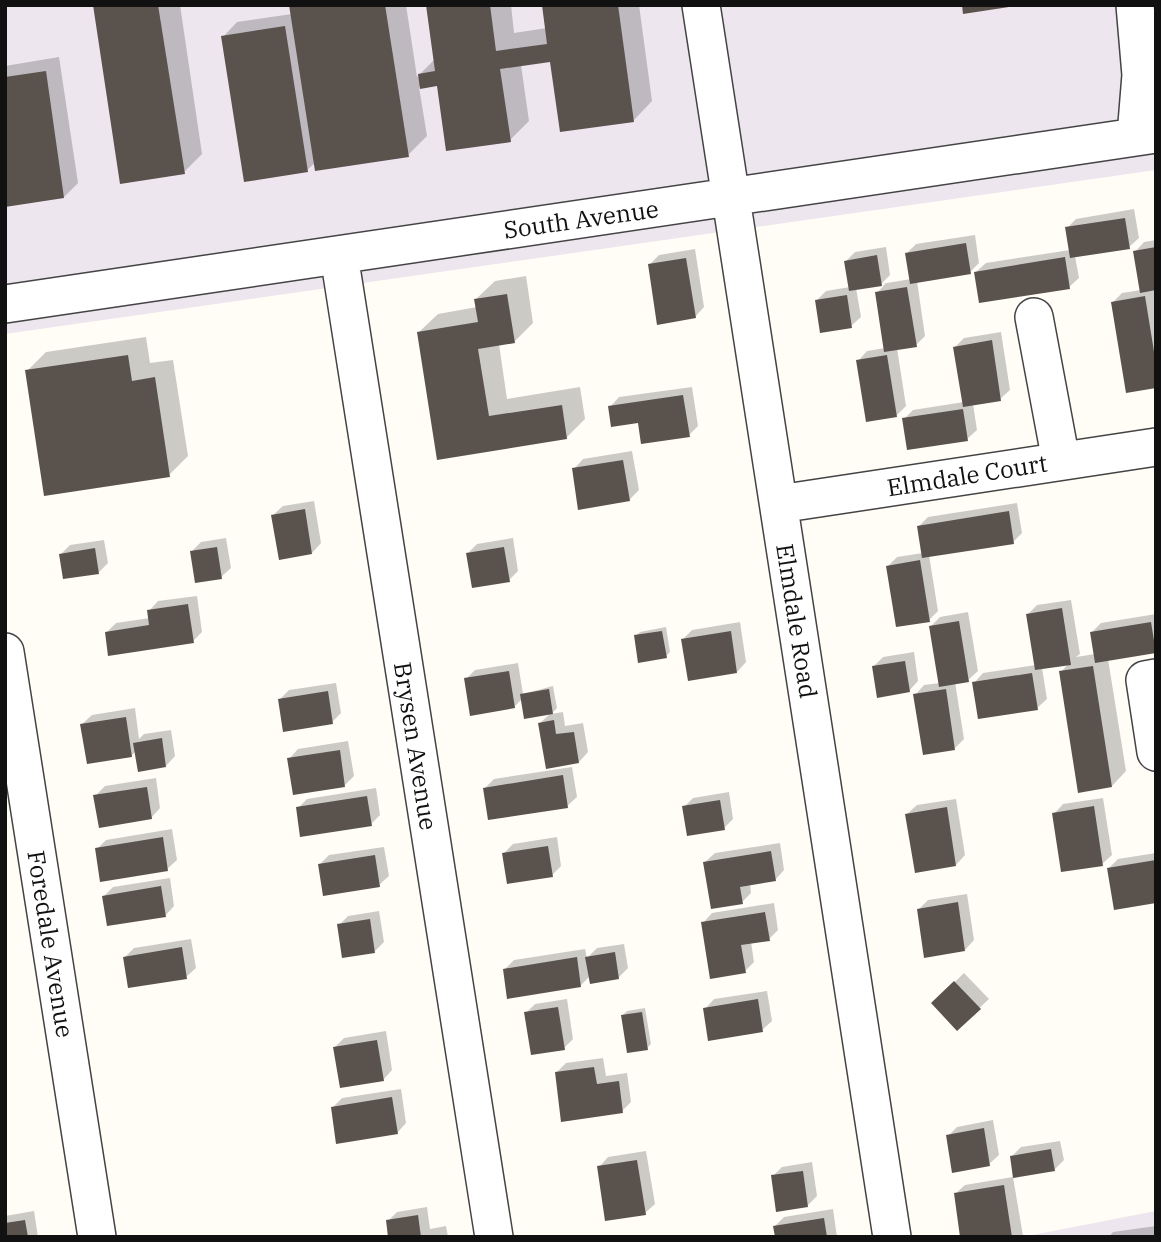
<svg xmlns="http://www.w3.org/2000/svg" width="1161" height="1242" viewBox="0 0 1161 1242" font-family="'IBM Plex Serif',serif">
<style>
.industrial{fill:#eee6ef}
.shadow{fill:#0003}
.building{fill:#5a524d}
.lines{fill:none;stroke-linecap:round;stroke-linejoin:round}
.minor-casing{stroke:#444;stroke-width:40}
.minor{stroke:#fff;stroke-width:37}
.labels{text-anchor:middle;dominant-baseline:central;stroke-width:7;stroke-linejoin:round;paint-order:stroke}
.street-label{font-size:24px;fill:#111;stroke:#fff}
</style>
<rect width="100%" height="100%" fill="#fffdf5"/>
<path class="industrial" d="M5 5H1156V170L5 334Z
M1156 1211V1237H1022Z"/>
<path class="shadow" d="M95 5H180L202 154 184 172Z
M291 5H406L417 77 435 59 428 5H511L514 33 547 28 543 5H639L652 101 634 120 552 60 521 65 529 121 510 140 439 84 419 87 427 136 408 155 315 163 307 170 223 37 237 22 292 14Z
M1151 5H1156V33Z
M59 57 78 183 64 197 5 206V66Z
M1134 209 1139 238 1129 247 1075 256 1079 278 1069 287 976 272 986 263 1070 250 1067 228 1076 219Z
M975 235 979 263 970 272 917 281 925 336 916 345 897 348 906 406 896 416 858 361 867 351 885 348 877 293 886 283 856 288 861 317 851 326 817 300 826 291 850 287 846 261 855 252 886 247 890 275 881 284 911 279 907 253 916 244Z
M1156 240 1154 289 1156 386 1113 302 1122 293 1141 290 1135 252 1144 242Z
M695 249 704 307 695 317 650 264 659 255Z
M526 276 533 323 514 342 499 344 507 399 580 387 585 419 566 438 439 458 419 332 438 314 477 307 476 299 495 281Z
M1001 332 1010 390 1000 399 973 404 977 430 967 439 904 419 913 410 964 402 955 347 964 338Z
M146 337 150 363 173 360 188 456 169 475 27 371 46 352Z
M692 387 698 426 689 435 639 421 610 407 619 397Z
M632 451 639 490 629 500 574 469 583 459Z
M314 501 321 543 312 553 273 515 283 506Z
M1017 503 1022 533 1013 542 929 555 938 611 929 620 888 566 897 557 923 553 919 526 928 517Z
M226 538 231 568 221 577 191 552 201 542Z
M513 538 518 571 509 580 468 553 477 544Z
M104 540 108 563 99 572 61 554 70 545Z
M197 596 202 632 193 641 107 632 116 623 150 618 149 611 158 601Z
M1071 600 1080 654 1076 657 1095 654 1092 632 1101 623 1156 614 1155 651 1108 659 1126 771 1112 786 1061 672 1069 663 1042 668 1047 699 1037 708 974 683 983 673 1036 665 1028 614 1037 605Z
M968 612 978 671 968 680 955 682 964 739 955 748 915 695 924 685 940 683 931 626 940 617Z
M740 622 746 662 737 672 683 639 692 630Z
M666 627 670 652 666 656 636 636 640 632Z
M914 652 918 681 909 691 874 666 883 657Z
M518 663 523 694 553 686 557 708 551 714 563 712 565 726 583 723 588 752 579 762 540 723 551 713 523 698 514 707 466 679 475 670Z
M336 683 341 713 332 722 280 699 289 690Z
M135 708 139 739 144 734 171 730 175 756 166 766 136 751 131 756 82 724 92 715Z
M348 741 354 776 345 785 289 759 298 749Z
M572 767 577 797 567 806 485 788 494 779Z
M156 778 160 808 151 818 95 796 105 786Z
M376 788 380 815 371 824 298 808 307 799Z
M729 792 733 819 724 828 684 807 693 798Z
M1103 798 1112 855 1102 864 1054 814 1063 804Z
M956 799 965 855 956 865 907 814 917 805Z
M172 829 177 860 167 869 97 849 106 840Z
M557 837 561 866 552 875 503 854 513 844Z
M780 843 784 870 775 880 750 884 751 893 742 902 705 862 715 853Z
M384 847 389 876 379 885 319 865 329 855Z
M1156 853V902L1109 868 1118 859Z
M170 878 174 906 165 916 104 896 113 887Z
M967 894 974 940 965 950 919 909 928 900Z
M774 903 778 930 769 939 751 942 754 962 745 971 703 923 712 913Z
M379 911 384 942 375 951 339 925 348 916Z
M191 939 196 968 186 977 125 957 134 948Z
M624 944 628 968 618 978 590 976 580 986 505 969 514 960 585 949 587 958 597 948Z
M964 973 989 999 957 1029 933 1003Z
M767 991 772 1021 762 1030 705 1009 714 999Z
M567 999 573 1039 564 1048 526 1013 535 1004Z
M645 1008 651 1044 647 1048 623 1015 627 1011Z
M386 1031 392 1070 383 1080 335 1047 344 1038Z
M603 1058 606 1076 627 1073 631 1102 622 1111 556 1073 566 1063Z
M401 1089 406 1123 397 1133 332 1108 342 1098Z
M993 1120 999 1155 989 1164 948 1136 957 1127Z
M1060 1141 1064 1160 1054 1170 1012 1156 1021 1147Z
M646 1151 655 1204 645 1213 599 1167 608 1157Z
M812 1162 817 1196 807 1206 773 1176 782 1167Z
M1013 1177 1023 1236 962 1237 955 1194 965 1185Z
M427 1207 430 1229 446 1226 448 1237H390L388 1221 397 1212Z
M833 1209 837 1237H776L775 1226 784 1217Z
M34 1211 38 1237H5V1216Z
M1156 1226V1237H1109L1113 1232Z"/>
<path class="building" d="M93 5H158L185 174 120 184Z
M289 5H385L409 157 315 171Z
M426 5H490L496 51 547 44 542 5H618L634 122 560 132 550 62 500 69 511 142 446 151 437 86 420 89 418 74 435 71Z
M962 5H1009V7L963 14Z
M285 26 308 172 244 182 221 36Z
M46 71 64 198 5 207V77Z
M1125 218 1130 249 1070 258 1065 227Z
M966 243 971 274 910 284 905 253Z
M1156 247V290L1140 293 1133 251Z
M877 255 882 286 849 291 844 261Z
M1065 257 1070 289 979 303 974 272Z
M686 258 696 318 657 325 648 264Z
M907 287 917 347 884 352 875 292Z
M507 294 515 343 478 349 489 416 562 405 567 439 437 460 417 332 478 322 474 299Z
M847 295 852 328 820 333 815 300Z
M1145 296 1156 364V388L1126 393 1111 302Z
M992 340 1001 401 963 407 953 347Z
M128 355 132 381 155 377 170 477 44 496 25 370Z
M887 355 897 417 866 422 856 360Z
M683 395 690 437 641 444 638 423 611 427 608 406Z
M963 409 968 441 907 450 902 418Z
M623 460 630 501 578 510 572 468Z
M305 509 312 554 279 560 271 515Z
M1009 511 1014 544 922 558 917 526Z
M217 547 222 579 195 583 190 551Z
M504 547 510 582 472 588 466 553Z
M95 548 99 574 63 579 59 554Z
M920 560 930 622 896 627 886 566Z
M188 604 194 643 108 656 105 632 149 625 147 610Z
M1062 608 1071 665 1035 670 1026 614Z
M959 621 969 682 939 687 929 626Z
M1151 622 1156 653 1095 663 1090 632Z
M662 631 667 658 638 663 634 635Z
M731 631 737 673 688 681 681 639Z
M905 661 910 692 877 698 872 666Z
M1093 666 1112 787 1078 793 1059 671Z
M509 671 515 708 470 716 464 678Z
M1032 673 1038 710 978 719 972 682Z
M549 689 553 714 524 719 520 694Z
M946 689 955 750 923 755 913 694Z
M328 691 333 724 283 732 278 699Z
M126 717 132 757 87 764 80 724Z
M554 720 556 734 574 732 579 763 546 769 538 723Z
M162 738 166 767 138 772 133 743Z
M340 750 345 787 293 795 287 758Z
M563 775 568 808 488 820 483 788Z
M147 787 152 819 99 828 93 795Z
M367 796 372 826 300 837 296 807Z
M720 800 725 830 687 836 682 806Z
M1094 806 1103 866 1061 872 1052 813Z
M947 807 956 866 915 873 905 814Z
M163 837 168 871 100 882 95 848Z
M548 846 553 877 507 884 502 853Z
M771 851 776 881 740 887 743 904 711 909 703 862Z
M375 855 380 887 323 896 318 864Z
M1156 860V903L1114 910 1107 868Z
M161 886 166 917 107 926 102 896Z
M958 902 965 951 924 958 917 909Z
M765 912 770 941 741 945 746 973 710 979 701 922Z
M370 919 375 953 342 958 337 924Z
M182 947 187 979 128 988 123 957Z
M615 952 619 979 590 984 585 957Z
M577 957 581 987 507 999 503 969Z
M954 981 981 1009 957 1031 931 1003Z
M758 999 763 1032 708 1041 703 1008Z
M558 1007 565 1050 531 1055 524 1012Z
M642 1012 648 1050 627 1053 621 1015Z
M377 1040 384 1081 340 1088 333 1047Z
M594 1067 597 1084 619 1081 623 1113 561 1122 555 1072Z
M392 1097 398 1134 336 1144 331 1107Z
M984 1128 990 1166 952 1173 946 1135Z
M1051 1149 1055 1171 1013 1178 1010 1156Z
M637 1160 646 1215 605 1221 597 1166Z
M803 1171 808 1207 776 1212 771 1175Z
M1004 1185 1012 1237H960L954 1193Z
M418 1215 421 1237H388L386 1220Z
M824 1218 827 1237H775L773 1226Z
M25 1220 28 1237H5V1223Z"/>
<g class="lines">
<g class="minor-casing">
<path id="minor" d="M701 5 892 1237
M1135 5 1141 75 1136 136
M339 255 494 1237
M5 304 1156 134
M1034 317 1061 461
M779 504 1156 447
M5 652 97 1237
M1156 678 1145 680 1156 752"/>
</g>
<use href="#minor" class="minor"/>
</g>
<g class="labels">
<g class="street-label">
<text transform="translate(581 219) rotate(-8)">South Avenue</text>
<text transform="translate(967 475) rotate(-9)">Elmdale Court</text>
<text transform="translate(797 621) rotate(81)">Elmdale Road</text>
<text transform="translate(416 746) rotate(81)">Brysen Avenue</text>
<text transform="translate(51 944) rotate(81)">Foredale Avenue</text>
</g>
</g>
<rect width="1161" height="1242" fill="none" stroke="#111111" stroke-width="14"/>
</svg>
